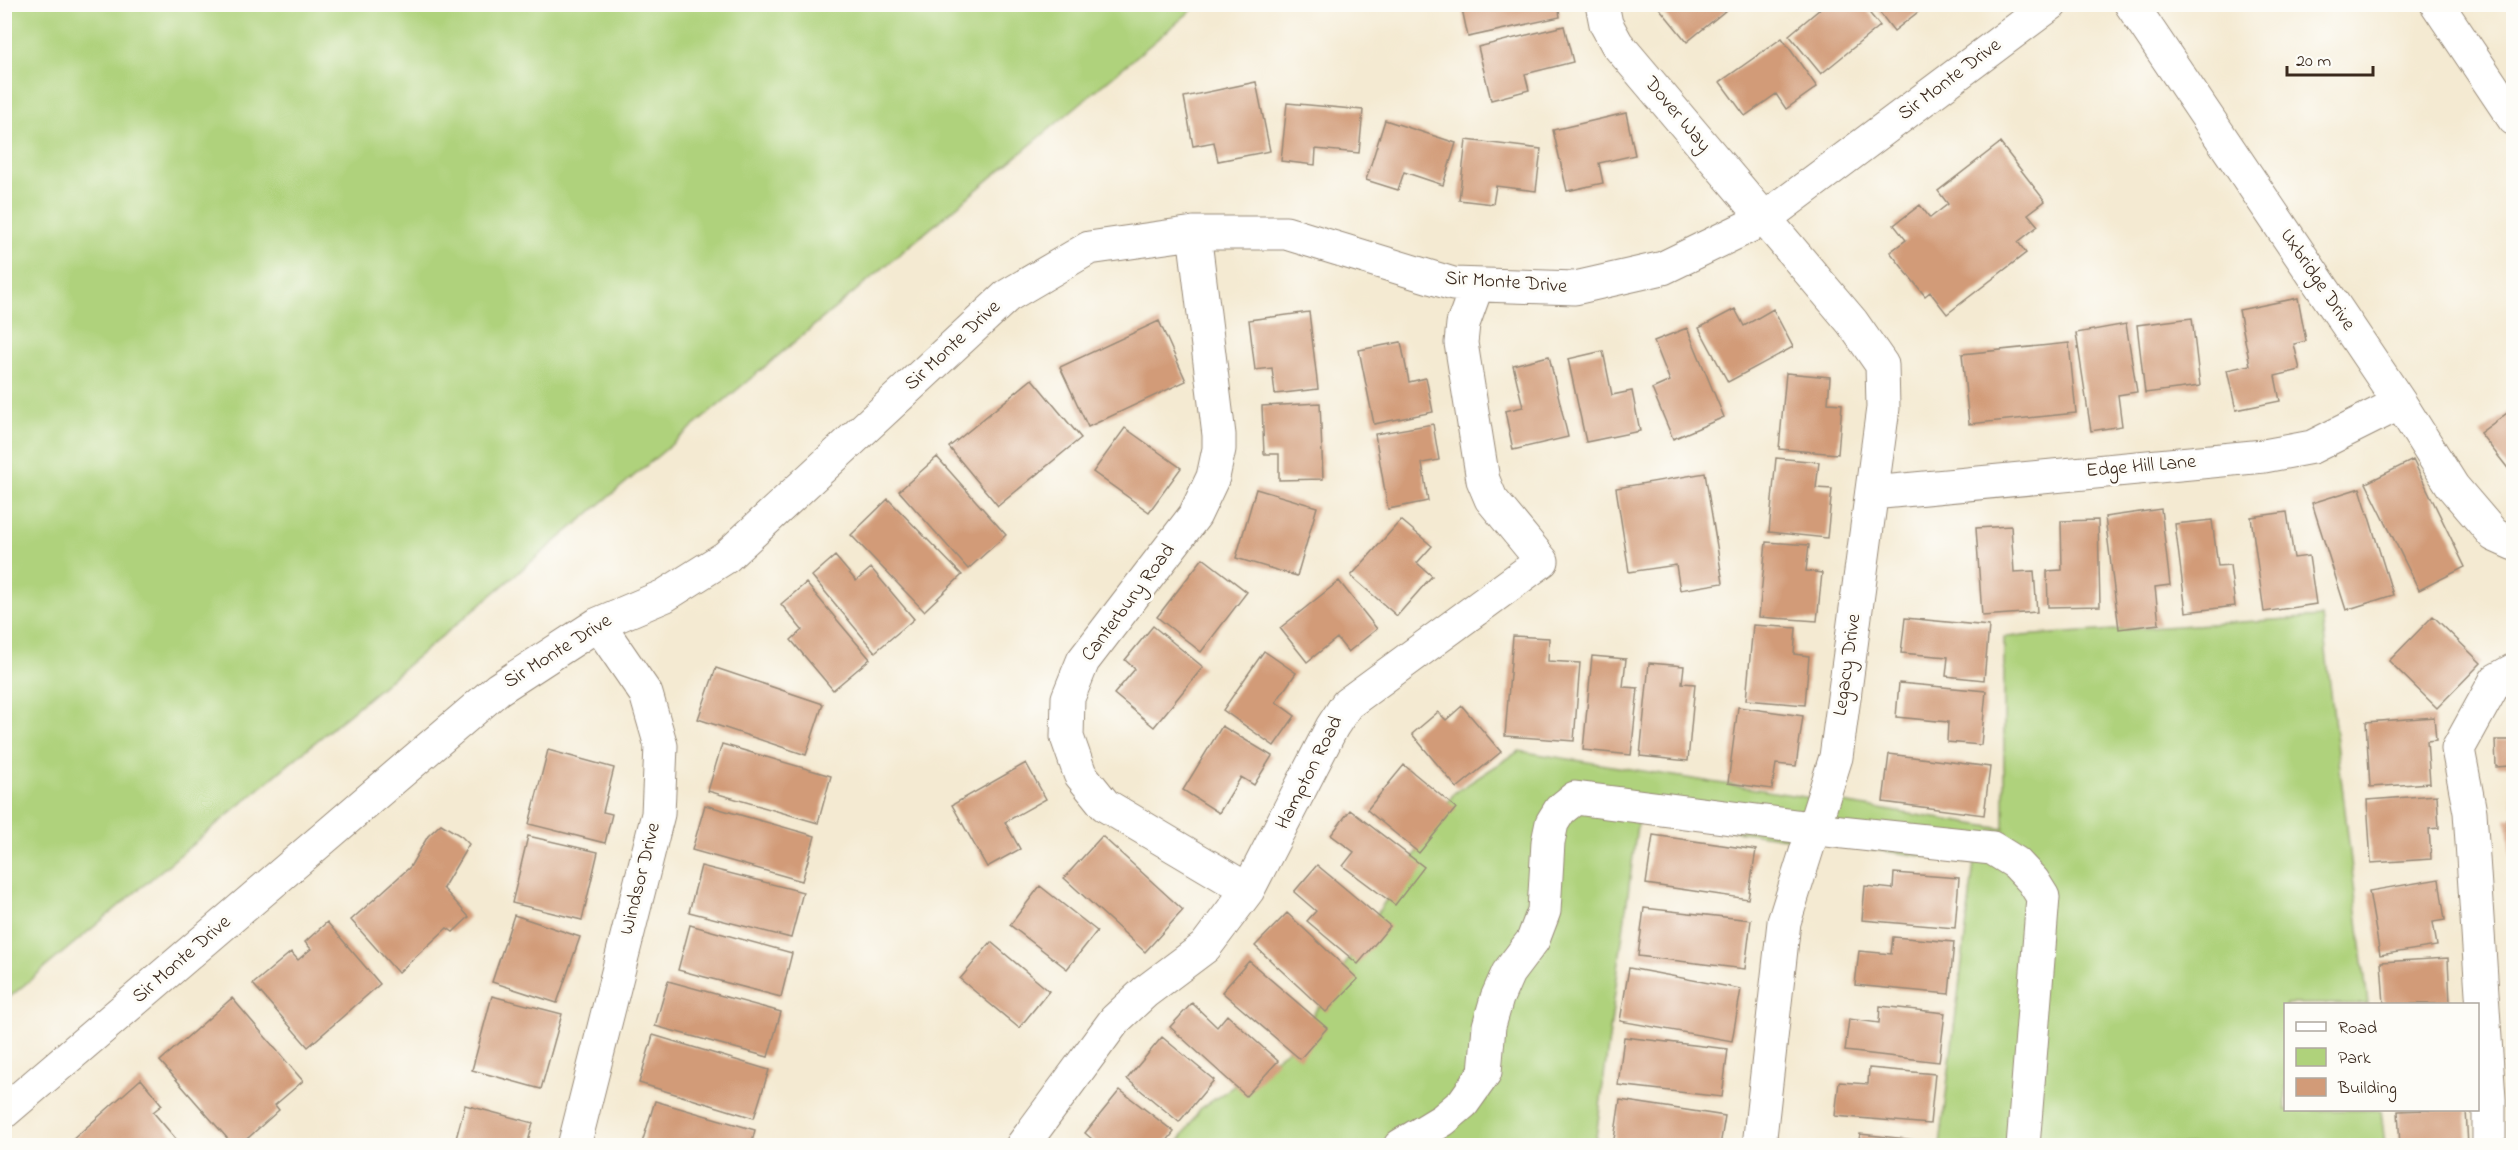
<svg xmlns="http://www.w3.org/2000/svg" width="2518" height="1150" viewBox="0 0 2518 1150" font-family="'Indie Flower',sans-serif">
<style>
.green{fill:#afd27b;stroke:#757e4c;stroke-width:1.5}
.building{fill:#d29b78}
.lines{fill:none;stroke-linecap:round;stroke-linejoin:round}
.minor-casing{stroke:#988a78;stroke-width:35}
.minor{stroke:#fff;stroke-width:33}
.labels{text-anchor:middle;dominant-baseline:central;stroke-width:6;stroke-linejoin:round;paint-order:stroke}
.street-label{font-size:20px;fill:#3b2a1e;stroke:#fdfcf7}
</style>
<rect width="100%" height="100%" fill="#fdfcf7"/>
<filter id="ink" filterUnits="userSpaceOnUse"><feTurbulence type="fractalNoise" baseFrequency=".0167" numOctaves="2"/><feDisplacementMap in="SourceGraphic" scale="12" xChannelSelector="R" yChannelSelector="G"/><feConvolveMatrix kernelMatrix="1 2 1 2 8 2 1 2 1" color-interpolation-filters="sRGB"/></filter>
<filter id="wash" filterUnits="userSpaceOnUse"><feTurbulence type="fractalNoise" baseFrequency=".008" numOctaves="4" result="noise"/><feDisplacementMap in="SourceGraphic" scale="24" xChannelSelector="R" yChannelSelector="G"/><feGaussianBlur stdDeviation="1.35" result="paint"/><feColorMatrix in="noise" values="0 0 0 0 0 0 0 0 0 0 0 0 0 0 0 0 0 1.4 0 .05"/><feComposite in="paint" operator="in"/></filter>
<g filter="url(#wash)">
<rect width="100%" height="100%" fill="#f4ead2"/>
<path class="green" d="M5 4H1198V5L5 1001Z
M2322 617 2368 1004H2286V1110H2381L2385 1145H1940L1974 863 1638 818 1595 1145 1176 1146 1200 1109 1293 1046 1454 793 1519 751 2004 829V637Z"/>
<g id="blocks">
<path class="building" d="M1461 4H1558L1560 17 1468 37Z
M1656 4H1730L1731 6 1687 42Z
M1826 4H1862L1880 26 1821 74 1789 35Z
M1873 4H1920L1923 8 1894 31Z
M1564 26 1573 62 1525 74 1529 90 1491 100 1478 47Z
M1782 38 1817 87 1786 109 1776 94 1745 116 1720 82Z
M1256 82 1270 151 1218 161 1214 142 1193 146 1184 97Z
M1287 103 1363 110 1359 153 1316 149 1315 165 1281 161Z
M1626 113 1635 155 1599 163 1603 183 1567 191 1553 130Z
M1385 120 1456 143 1443 185 1404 172 1398 190 1366 180Z
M1466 140 1541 149 1536 191 1496 186 1493 204 1459 200Z
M2000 143 2045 201 2028 214 2038 226 2018 242 2026 253 1947 314 1930 292 1925 296 1890 252 1906 240 1894 225 1920 205 1930 218 1948 204 1938 191Z
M2298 298 2306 341 2294 344 2300 370 2275 376 2280 401 2236 410 2227 370 2250 365 2239 310Z
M1735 309 1744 326 1773 309 1793 347 1728 382 1699 328Z
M1309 312 1318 389 1275 394 1272 368 1255 370 1249 320Z
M2192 318 2200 386 2145 393 2137 325Z
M1159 321 1186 381 1088 427 1060 367Z
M2126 324 2137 392 2118 395 2122 426 2091 431 2076 333Z
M1687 328 1724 417 1673 439 1652 389 1670 381 1654 341Z
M1401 342 1409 382 1426 378 1433 412 1374 424 1359 350Z
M2069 343 2076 413 1969 424 1962 354Z
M1603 351 1612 395 1632 391 1640 431 1586 442 1568 359Z
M1549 356 1568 437 1513 450 1505 411 1523 407 1513 365Z
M1786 373 1830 377 1828 403 1842 404 1838 454 1779 449Z
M1032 379 1081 438 998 506 949 447Z
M1320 403 1323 479 1279 480V454H1264L1262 406Z
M2514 408V476L2480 433Z
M1433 424 1439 460 1422 463 1428 501 1388 509 1375 434Z
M1125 428 1181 468 1149 512 1093 472Z
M937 457 1006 535 968 569 899 491Z
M1776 458 1819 462 1816 488 1832 489 1827 538 1769 532Z
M2413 460 2465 567 2419 590 2366 483Z
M1705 473 1723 583 1680 590 1676 565 1629 572 1616 488Z
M2360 488 2393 595 2346 610 2312 503Z
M1256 489 1317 507 1297 576 1236 558Z
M888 499 962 575 924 611 851 535Z
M2161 509 2170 585 2155 587 2159 624 2119 629 2105 517Z
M2287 512 2294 558 2309 556 2316 604 2264 612 2251 517Z
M1401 520 1432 546 1417 563 1432 576 1397 616 1351 576Z
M2098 520 2100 606 2048 607 2047 571 2062 570 2061 521Z
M2212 520 2218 566 2230 565 2235 606 2186 612 2175 524Z
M2011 526 2014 572 2034 571 2037 612 1982 616 1976 528Z
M1766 542 1809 545 1806 571 1822 573 1817 621 1759 617Z
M835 556 856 581 871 568 914 619 875 652 812 576Z
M1203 558 1247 592 1201 652 1157 617Z
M1339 581 1377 629 1348 652 1337 638 1307 662 1280 628Z
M806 583 870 659 833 690 791 640 802 630 781 604Z
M2433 616 2481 663 2437 708 2389 661Z
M1905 618 1989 626 1984 680 1946 676 1948 657 1901 653Z
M1753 625 1796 628 1794 654 1809 656 1805 705 1746 700Z
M1153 626 1203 667 1154 727 1114 694 1135 669 1125 660Z
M1513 636 1549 638 1548 661 1580 663 1574 741 1505 736Z
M1264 651 1296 673 1276 702 1295 716 1274 746 1223 710Z
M1592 656 1626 659 1623 687 1638 688 1631 755 1583 750Z
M1649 663 1684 666 1682 683 1695 684 1688 761 1640 756Z
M716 668 823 704 806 755 698 719Z
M1899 683 1986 691 1981 745 1947 742 1948 722 1896 717Z
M1462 706 1501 752 1457 788 1412 734 1438 712 1446 720Z
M1738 707 1803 716 1796 766 1776 764 1772 789 1728 783Z
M2434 717 2436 740 2427 741 2430 783 2370 787 2366 722Z
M1222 726 1272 756 1254 785 1241 777 1219 813 1183 790Z
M2495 740H2514V804H2512L2510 766 2496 767Z
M722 744 831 776 818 823 708 791Z
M548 750 614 768 603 812 612 814 605 843 529 824Z
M1889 754 1990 767 1984 815 1883 802Z
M1026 763 1046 799 1005 822 1020 849 987 867 952 805Z
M1404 765 1456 808 1419 853 1367 810Z
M2437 795 2439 828 2429 829 2431 859 2371 863 2367 800Z
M705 805 815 836 802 881 692 850Z
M1350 810 1424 867 1395 905 1343 866 1354 852 1331 835Z
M2514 818V869H2512L2506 819Z
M441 824 461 836 469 844 443 888 469 917 453 932 447 928 398 973 351 920 410 867 428 836Z
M1653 835 1756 850 1748 899 1646 884Z
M528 836 598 852 582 920 512 903Z
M1102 836 1183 910 1145 952 1064 878Z
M1317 865 1390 926 1358 964 1307 921 1316 911 1294 892Z
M701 866 803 892 791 938 689 912Z
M1894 873 1959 878 1955 928 1862 920 1865 886 1893 889Z
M2439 879 2445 920 2433 922 2437 946 2380 955 2369 891Z
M1040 886 1097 931 1067 969 1010 925Z
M1644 908 1751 920 1745 969 1638 956Z
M1287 913 1358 979 1326 1012 1255 946Z
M514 915 580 937 557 1003 492 982Z
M327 922 380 984 308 1047 253 984 291 952 298 960 311 949 305 942Z
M690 925 792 953 781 997 678 970Z
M1893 937 1954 942 1949 994 1855 985 1859 951 1891 954Z
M991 942 1049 991 1019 1028 960 979Z
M2448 958 2450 1004H2384L2381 962Z
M1249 961 1327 1028 1300 1059 1222 992Z
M1629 968 1741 989 1732 1041 1620 1021Z
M668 981 781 1012 768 1057 655 1026Z
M492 996 562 1014 541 1089 472 1070Z
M232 998 303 1081 275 1105 279 1110 239 1146H234L160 1061Z
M1192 1003 1217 1027 1227 1015 1278 1061 1246 1096 1170 1027Z
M1880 1006 1945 1013 1939 1062 1845 1051 1849 1019 1879 1023Z
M653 1035 769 1070 754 1118 639 1083Z
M1162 1037 1214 1080 1179 1122 1127 1079Z
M1624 1037 1728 1049 1722 1097 1618 1085Z
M1869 1068 1935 1074 1930 1124 1835 1116 1839 1082 1868 1084Z
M141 1079 162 1105 153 1112 182 1146H75L71 1141Z
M1120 1090 1174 1132 1163 1146H1100L1085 1133Z
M1620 1100 1725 1116 1720 1146H1613Z
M655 1101 755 1130 751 1146H641Z
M465 1105 533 1123 527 1146H454Z
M2425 1110H2466L2468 1146H2400L2398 1111Z
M1860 1134 1925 1141 1924 1146H1858Z"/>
</g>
</g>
<g filter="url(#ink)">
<use href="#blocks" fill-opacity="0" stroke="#988a78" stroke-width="1.5"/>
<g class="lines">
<g class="minor-casing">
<path id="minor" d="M1602 4 1606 24 1617 44 1852 322 1882 365 1883 408 1836 757 1784 922 1759 1146
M2131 4 2400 403 2453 487 2494 535 2514 544
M2437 4 2514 119
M1194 233 1219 435V449L1213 477 1195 515 1083 661 1068 698 1067 737 1080 774 1105 805 1248 890
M1872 493 2264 456 2312 447 2400 403
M4 1112 498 689 598 624 664 596 726 557 1007 296 1089 248 1194 233H1286L1453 284 1575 288 1663 268 1764 219 2051 4
M574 1146 658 814 661 746 646 694 598 624
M1022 1146 1115 1020 1145 992 1205 947 1248 890 1332 727 1347 704 1542 561 1491 499 1483 480 1461 343 1463 324 1477 285
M1400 1146 1443 1120 1463 1103 1485 1072 1489 1026 1497 998 1508 973 1533 940 1544 911 1548 842 1552 823 1560 810 1575 798 1842 832 1992 848 2016 863 2033 881 2043 897 2023 1146
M2489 1146V1099L2470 812 2458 749 2496 680 2514 670"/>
</g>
<use href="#minor" class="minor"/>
</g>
</g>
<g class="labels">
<g class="street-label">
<text transform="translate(1950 80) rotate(-37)">Sir Monte Drive</text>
<text transform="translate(1677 115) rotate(50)">Dover Way</text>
<text transform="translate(2317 280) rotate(56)">Uxbridge Drive</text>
<text transform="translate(1506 283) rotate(4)">Sir Monte Drive</text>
<text transform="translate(953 346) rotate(-43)">Sir Monte Drive</text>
<text transform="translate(2141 467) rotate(-5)">Edge Hill Lane</text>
<text transform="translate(1129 603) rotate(-53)">Canterbury Road</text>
<text transform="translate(558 652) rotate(-32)">Sir Monte Drive</text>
<text transform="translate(1848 665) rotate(-82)">Legacy Drive</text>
<text transform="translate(1310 773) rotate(-63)">Hampton Road</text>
<text transform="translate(641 879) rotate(-76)">Windsor Drive</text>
<text transform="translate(182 960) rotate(-41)">Sir Monte Drive</text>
</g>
</g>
<rect width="2518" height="1150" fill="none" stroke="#fdfcf7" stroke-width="24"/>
<rect x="2284" y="1003" width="195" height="108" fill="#fdfcf7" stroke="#afa8a0" stroke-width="1.5"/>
<rect x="2296" y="1022" width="30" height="9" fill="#ffffff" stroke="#afa8a0" stroke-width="1.5"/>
<text x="2338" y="1033" font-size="18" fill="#3b2a1e">Road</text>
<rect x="2296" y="1048" width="30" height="18" fill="#afd27b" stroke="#afa8a0" stroke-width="1.5"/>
<text x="2338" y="1063" font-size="18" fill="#3b2a1e">Park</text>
<rect x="2296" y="1078" width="30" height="18" fill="#d29b78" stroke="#afa8a0" stroke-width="1.5"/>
<text x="2338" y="1093" font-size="18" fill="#3b2a1e">Building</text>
<path d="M2287 66v9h86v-9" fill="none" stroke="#3b2a1e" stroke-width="3"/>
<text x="2296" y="66" font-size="18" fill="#3b2a1e" stroke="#fdfcf7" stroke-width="4.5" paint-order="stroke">20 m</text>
</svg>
